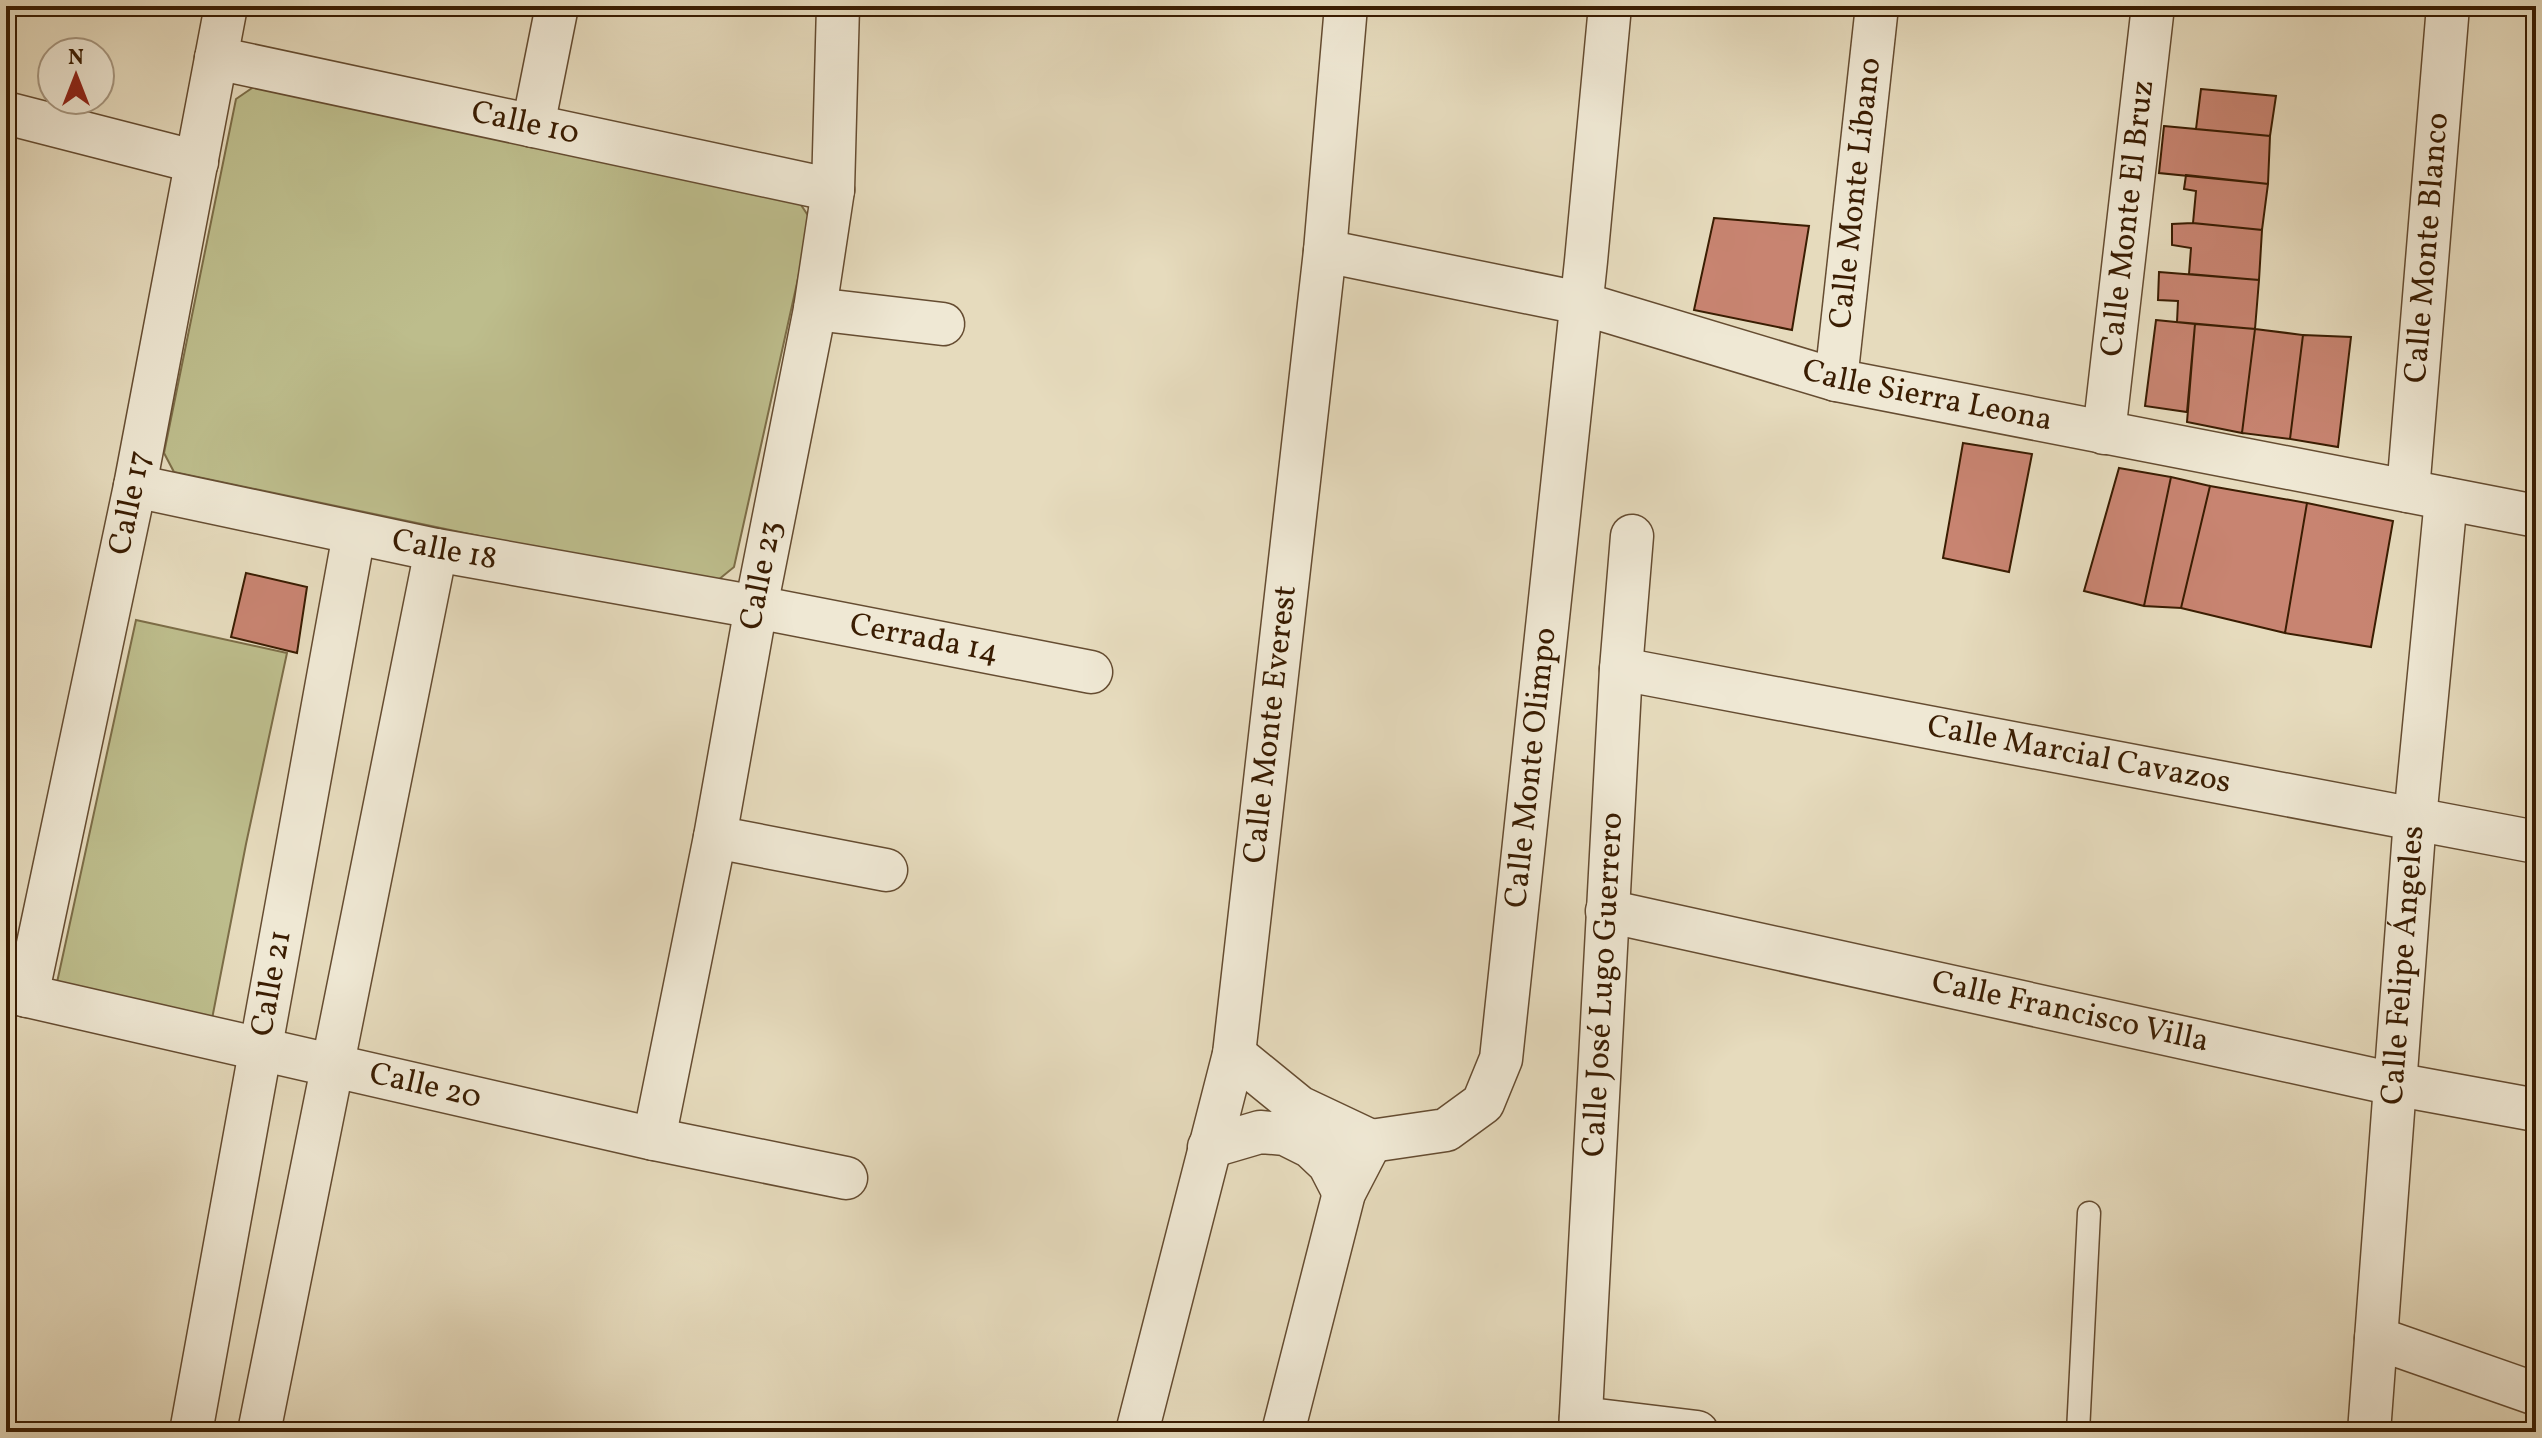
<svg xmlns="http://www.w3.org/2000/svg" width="2542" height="1438" viewBox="0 0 2542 1438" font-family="Vollkorn,serif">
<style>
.green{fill:#bdbd8c;stroke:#7c6d47;stroke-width:2}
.building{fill:#c88471;stroke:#3a1d02;stroke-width:2}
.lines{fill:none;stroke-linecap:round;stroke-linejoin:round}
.service-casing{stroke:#654c31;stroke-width:25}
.minor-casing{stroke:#654c31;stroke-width:45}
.service{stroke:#efe8d4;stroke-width:22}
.minor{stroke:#efe8d4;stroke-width:42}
.labels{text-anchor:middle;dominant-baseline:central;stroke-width:6;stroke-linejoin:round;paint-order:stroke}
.street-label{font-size:32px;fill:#3a1d02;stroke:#efe8d4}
</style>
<rect width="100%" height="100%" fill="#e6dbbd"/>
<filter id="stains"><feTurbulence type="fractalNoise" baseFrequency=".0025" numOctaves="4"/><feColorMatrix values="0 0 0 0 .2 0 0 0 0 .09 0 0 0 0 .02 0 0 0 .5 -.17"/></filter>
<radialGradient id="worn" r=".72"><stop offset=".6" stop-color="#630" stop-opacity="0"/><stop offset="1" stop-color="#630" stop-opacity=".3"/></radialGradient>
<path class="green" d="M255 86 795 196 811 220 734 567 712 585 174 472 164 453 236 99Z
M136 620 287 653 246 844 212 1019 56 987Z"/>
<path class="building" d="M2201 89 2276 96 2270 136 2196 129Z
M2164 126 2270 136 2268 184 2159 173Z
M2186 175 2268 184 2262 230 2193 223 2196 191 2184 189Z
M1714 218 1809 226 1792 330 1694 310Z
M2193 223 2262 230 2259 280 2189 274 2191 248 2172 245V224Z
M2159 272 2259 280 2255 329 2177 322 2178 301 2158 300Z
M2156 320 2195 324 2187 412 2145 406Z
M2195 324 2255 329 2242 433 2187 422Z
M2255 329 2303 335 2290 439 2242 433Z
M2303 335 2351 337 2338 447 2290 439Z
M1963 443 2032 454 2009 572 1943 558Z
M2119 468 2171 477 2144 606 2084 591Z
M2171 477 2210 486 2181 608 2144 606Z
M2210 486 2307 503 2285 633 2181 608Z
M2307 503 2393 521 2371 647 2285 633Z
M246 573 307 587 297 653 231 637Z"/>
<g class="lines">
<g class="service-casing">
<path id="service" d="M2078 1432 2089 1213"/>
</g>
<g class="minor-casing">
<g id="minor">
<path id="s1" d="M216 58 833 190"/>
<path d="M6 113 197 162"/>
<path d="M533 126 557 6"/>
<path id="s2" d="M1325 251 1580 303 1836 380 2536 516"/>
<path d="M815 309 943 324"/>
<path id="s3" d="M1836 380 1877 6"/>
<path id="s4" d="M2104 433 2153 6"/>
<path id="s5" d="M135 486 436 550 756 607 1091 672"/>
<path id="s6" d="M2408 491 2448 6"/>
<path id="s7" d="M1621 669 2536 842"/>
<path d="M715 837 886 870"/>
<path id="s8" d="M1607 911 2394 1084 2536 1110"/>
<path id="s9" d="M6 991 654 1139 846 1178"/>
<path id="s10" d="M27 996 135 486 226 6"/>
<path d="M1234 1054 1299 1107 1371 1141"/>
<path id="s11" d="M654 1139 715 837 756 607 815 309 833 190 838 6"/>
<path id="s12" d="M1371 1141 1446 1130 1483 1103 1501 1059 1586 261 1610 6"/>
<path d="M1209 1147 1260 1132 1285 1134 1311 1147 1329 1164 1344 1193"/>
<path d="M2376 1338 2536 1394"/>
<path d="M1581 1418 1697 1432"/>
<path id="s13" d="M191 1432 354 534"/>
<path d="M259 1432 436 550"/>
<path id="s14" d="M1137 1432 1234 1054 1325 251 1346 6"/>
<path d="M1283 1432 1344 1193 1371 1141"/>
<path id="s15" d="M1580 1432 1621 669 1632 536"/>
<path id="s16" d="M2369 1432 2415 819 2446 499"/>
</g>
</g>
<use href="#service" class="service"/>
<use href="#minor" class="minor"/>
</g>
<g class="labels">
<g class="street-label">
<text stroke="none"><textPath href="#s1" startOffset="316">Calle 10</textPath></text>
<text stroke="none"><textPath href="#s3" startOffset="188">Calle Monte Líbano</textPath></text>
<text stroke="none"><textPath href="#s4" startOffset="216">Calle Monte El Bruz</textPath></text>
<text stroke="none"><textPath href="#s6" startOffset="244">Calle Monte Blanco</textPath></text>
<text stroke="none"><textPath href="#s2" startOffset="620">Calle Sierra Leona</textPath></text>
<text stroke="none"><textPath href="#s10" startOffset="504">Calle 17</textPath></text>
<text stroke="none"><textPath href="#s5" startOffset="316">Calle 18</textPath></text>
<text stroke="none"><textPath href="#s11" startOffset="574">Calle 23</textPath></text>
<text stroke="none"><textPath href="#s5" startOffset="804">Cerrada 14</textPath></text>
<text stroke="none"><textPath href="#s14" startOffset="722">Calle Monte Everest</textPath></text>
<text stroke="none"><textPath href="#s7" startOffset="466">Calle Marcial Cavazos</textPath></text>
<text stroke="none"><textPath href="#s12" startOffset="462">Calle Monte Olimpo</textPath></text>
<text stroke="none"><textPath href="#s16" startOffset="468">Calle Felipe Ángeles</textPath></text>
<text stroke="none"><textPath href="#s13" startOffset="456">Calle 21</textPath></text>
<text stroke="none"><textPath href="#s15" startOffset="448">Calle José Lugo Guerrero</textPath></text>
<text stroke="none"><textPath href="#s8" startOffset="474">Calle Francisco Villa</textPath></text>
<text stroke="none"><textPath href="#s9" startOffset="430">Calle 20</textPath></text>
</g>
</g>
<rect width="2542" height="1438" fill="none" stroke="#e6dbbd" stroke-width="32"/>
<rect x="8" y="8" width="2526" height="1422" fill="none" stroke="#3a1d02" stroke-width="4"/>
<rect x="16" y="16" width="2510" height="1406" fill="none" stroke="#3a1d02" stroke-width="2"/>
<g transform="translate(76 76)"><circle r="38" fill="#efe8d4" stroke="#a79780" stroke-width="2"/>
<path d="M0-6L14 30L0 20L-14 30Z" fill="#8f2418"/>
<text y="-12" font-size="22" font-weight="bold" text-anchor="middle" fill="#3a1d02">N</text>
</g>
<rect width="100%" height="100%" filter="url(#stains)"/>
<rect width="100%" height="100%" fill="url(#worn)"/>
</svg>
